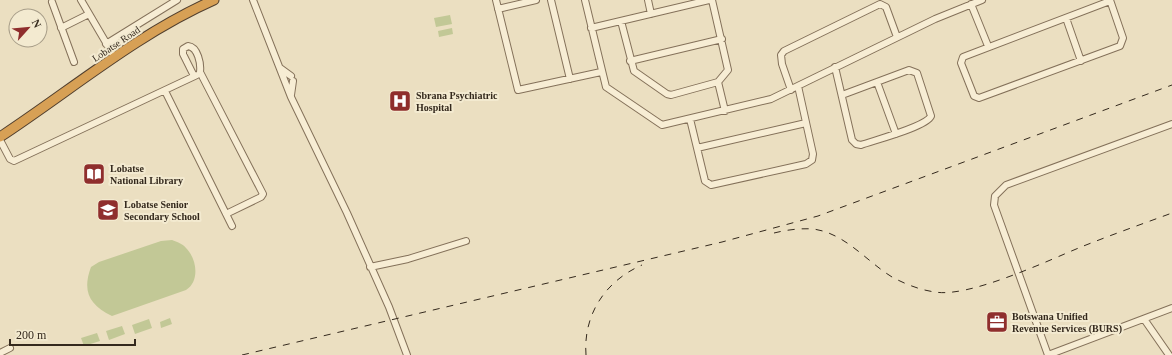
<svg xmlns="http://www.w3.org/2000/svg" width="1172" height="355" viewBox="0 0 1172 355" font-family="'Times New Roman',serif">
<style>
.green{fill:#c2c896}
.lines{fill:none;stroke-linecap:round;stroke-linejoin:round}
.minor-casing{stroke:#84715a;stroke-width:8}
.highway-casing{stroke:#513f2e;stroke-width:11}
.minor{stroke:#f7edd4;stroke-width:6}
.highway{stroke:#d7a055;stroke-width:9}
.rail{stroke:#34291d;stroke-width:1;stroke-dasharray:7 7;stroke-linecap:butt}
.labels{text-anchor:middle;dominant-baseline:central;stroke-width:4;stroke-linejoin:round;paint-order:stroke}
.street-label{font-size:10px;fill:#34291d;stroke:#f3ead0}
.poi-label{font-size:10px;font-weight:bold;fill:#34291d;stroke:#f3ead0;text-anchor:start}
</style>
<rect width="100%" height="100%" fill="#ebdfc1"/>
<path class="green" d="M450 15 452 24 436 27 434 18Z
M452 28 453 34 439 37 438 31Z
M172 240C177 242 183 244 186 248 197 259 200 281 186 290L112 316C89 305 82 291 91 267L99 262 161 241Z
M170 318 172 324 161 328 160 322Z
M149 319 152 328 135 334 132 325Z
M122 326 125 334 109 340 106 331Z
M97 333 100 341 84 346 81 338Z"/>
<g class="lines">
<g class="minor-casing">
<path id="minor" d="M81 0 115 58
M253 0 291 97 347 213 389 307 407 355
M496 0 518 90 601 72
M551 0 570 79
M585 0 606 87 662 125 771 99 935 19 982 0
M648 0 651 14
M1110 0 1123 38 1120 46 979 98 974 96 961 63 963 57 1110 1
M52 2 74 62
M971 4 988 46
M498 9 536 0
M1066 18 1081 61
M621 21 634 71 667 94 671 95 718 82 728 70 712 0
M61 28 89 14
M591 28 709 0
M106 44 177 0
M630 61 722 39
M835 67 852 140 856 144 861 145C875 140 926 127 931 116L917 73 909 70 842 95
M280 68 291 76
M194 76 183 54V49L188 46C198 47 201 64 200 72L263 194 261 197 226 214
M718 82 725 111
M877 82 896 134
M791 90 782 64 781 55 784 51 880 4 886 7 897 37
M165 91 232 226
M291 95 293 81
M690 119 705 181 711 185 806 164 812 160 813 154 798 86
M0 140 10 159 14 161 197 75
M697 148 806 123
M370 267 408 259 466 241
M1144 319 1169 355
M0 353 10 348
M1048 355 994 205 995 196 1006 185 1172 124
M1048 355 1172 308"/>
</g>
<g class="highway-casing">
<path id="highway" d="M0 137C70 91 137 34 214 0"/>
</g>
<use href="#minor" class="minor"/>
<use href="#highway" class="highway"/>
<path class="rail" d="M774 233C786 230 800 228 813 229 845 233 866 261 892 277 905 284 920 290 935 292 969 298 1047 261 1081 247 1111 235 1142 224 1172 213
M242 355 722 242 818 216 1172 85
M586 355C583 315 605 281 642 265"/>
</g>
<defs>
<g id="hospital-square" transform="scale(1.15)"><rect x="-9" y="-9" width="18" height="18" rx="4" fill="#8f2e2d" stroke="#f3ead0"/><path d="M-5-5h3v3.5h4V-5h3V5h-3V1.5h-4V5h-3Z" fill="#fff"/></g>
<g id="library-square" transform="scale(1.15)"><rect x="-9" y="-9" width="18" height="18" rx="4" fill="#8f2e2d" stroke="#f3ead0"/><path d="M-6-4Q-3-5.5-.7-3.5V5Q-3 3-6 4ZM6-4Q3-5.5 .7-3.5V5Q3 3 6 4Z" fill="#fff"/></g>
<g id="school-square" transform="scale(1.15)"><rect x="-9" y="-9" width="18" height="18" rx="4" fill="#8f2e2d" stroke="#f3ead0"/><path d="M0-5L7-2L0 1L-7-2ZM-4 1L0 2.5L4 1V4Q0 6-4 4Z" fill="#fff"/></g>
<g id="office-square" transform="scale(1.15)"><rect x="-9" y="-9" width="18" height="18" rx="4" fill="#8f2e2d" stroke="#f3ead0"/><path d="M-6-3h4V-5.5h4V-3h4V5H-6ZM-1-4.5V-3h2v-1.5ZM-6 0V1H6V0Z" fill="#fff"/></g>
</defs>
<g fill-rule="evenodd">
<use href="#hospital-square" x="400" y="101"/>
<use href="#library-square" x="94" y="174"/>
<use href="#school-square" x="108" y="210"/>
<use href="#office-square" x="997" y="322"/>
</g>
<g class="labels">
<g class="street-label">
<text transform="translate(116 44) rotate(-34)">Lobatse Road</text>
</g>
<g class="poi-label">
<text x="416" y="95">Sbrana Psychiatric<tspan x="416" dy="12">Hospital</tspan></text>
<text x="110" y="168">Lobatse<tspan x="110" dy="12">National Library</tspan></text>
<text x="124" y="204">Lobatse Senior<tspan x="124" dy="12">Secondary School</tspan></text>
<text x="1012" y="316">Botswana Unified<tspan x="1012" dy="12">Revenue Services (BURS)</tspan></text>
</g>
</g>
<g transform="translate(28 28) rotate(63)"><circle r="19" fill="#f3ead0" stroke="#a79d88"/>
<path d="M0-3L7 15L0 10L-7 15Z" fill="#8f2e2d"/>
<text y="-6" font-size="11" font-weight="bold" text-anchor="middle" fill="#34291d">N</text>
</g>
<path d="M10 339v6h125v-6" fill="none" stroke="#34291d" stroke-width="2"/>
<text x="16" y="339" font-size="12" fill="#34291d" stroke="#f3ead0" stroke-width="3" paint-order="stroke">200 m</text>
</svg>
